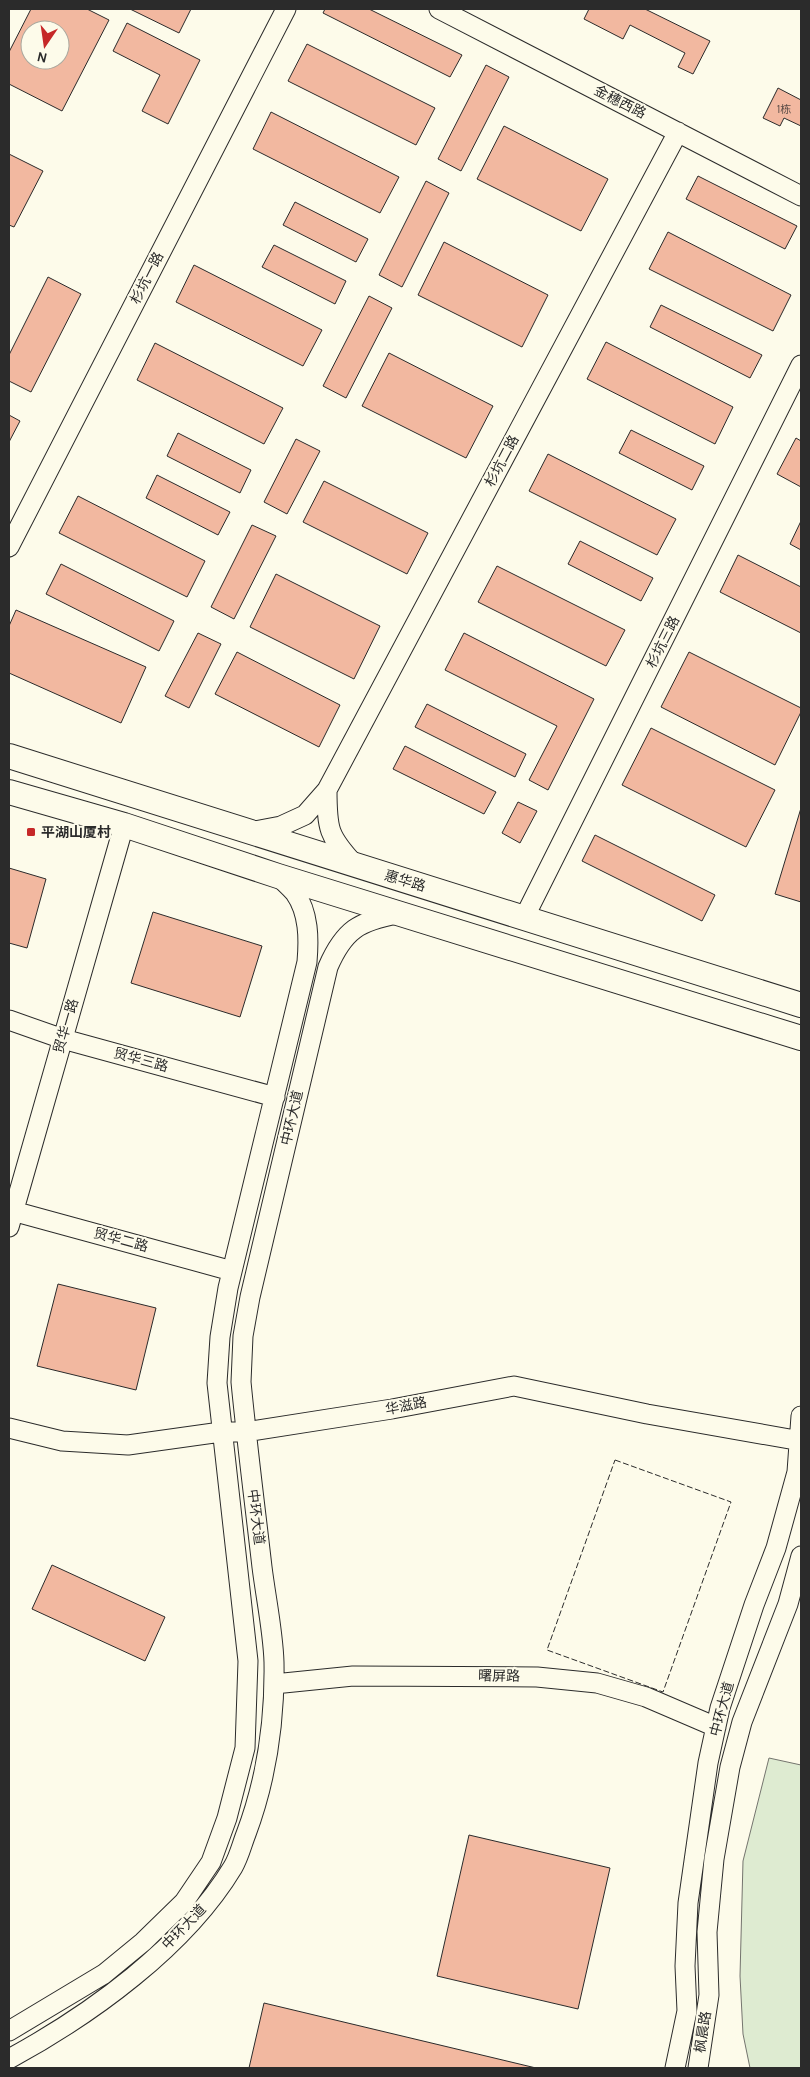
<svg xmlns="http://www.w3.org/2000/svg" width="810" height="2077" viewBox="0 0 810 2077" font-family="Karla,'Noto Sans SC',sans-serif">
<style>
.green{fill:#deebd1;stroke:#74746e}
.building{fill:#f2b8a0;stroke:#2b2b2b;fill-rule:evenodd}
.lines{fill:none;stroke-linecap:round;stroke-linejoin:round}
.minor-casing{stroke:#2b2b2b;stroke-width:21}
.major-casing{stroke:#2b2b2b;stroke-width:26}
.minor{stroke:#fdfbea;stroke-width:19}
.major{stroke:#fdfbea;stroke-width:24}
.fence{stroke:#2b2b2b;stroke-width:1;stroke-dasharray:6 2.5;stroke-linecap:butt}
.poi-dot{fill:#c62828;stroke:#fdfbea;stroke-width:2}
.labels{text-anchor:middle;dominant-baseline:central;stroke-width:4;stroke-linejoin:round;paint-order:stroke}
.number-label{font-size:11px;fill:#5d4e48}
.street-label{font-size:14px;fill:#2b2b2b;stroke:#fdfbea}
.poi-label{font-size:14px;font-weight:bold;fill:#2b2b2b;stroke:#fdfbea;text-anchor:start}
</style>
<rect width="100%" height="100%" fill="#fdfbea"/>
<path class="green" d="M769 1758 801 1765V2068H750L743 2034 740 1976 743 1861Z"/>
<path class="building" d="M31 9H87L109 20 62 111 9 84V52ZM30 30H60V60H30Z
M130 9H191L179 33Z
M325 9H369L462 55 450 77 323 13Z
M589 9H645L710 41 693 74 678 67 685 53 630 25 623 39 584 19Z
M127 23 200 60 168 124 142 111 160 75 113 51Z
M307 44 435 108 416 145 288 81Z
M486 65 509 77 461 171 438 159Z
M778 88 801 100V126L784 118 780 126 763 118Z
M271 112 399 177 380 213 253 149Z
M504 126 608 179 581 231 477 179Z
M9 154 43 171 14 227 9 225Z
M698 176 797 226 785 249 686 199Z
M426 181 449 193 402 287 379 275Z
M295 202 368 239 356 262 283 225Z
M668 232 791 295 773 331 649 269Z
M444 242 548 295 522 347 418 295Z
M274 245 346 281 335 304 262 267Z
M194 265 322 330 303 366 176 302Z
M48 277 81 294 31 392 9 381V355Z
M369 296 392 308 346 398 323 386Z
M661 305 762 355 750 378 650 327Z
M606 342 733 407 715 444 587 379Z
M155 343 283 408 264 444 137 380Z
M389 353 493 406 466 458 362 406Z
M9 415 20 421 9 442Z
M631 430 704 466 692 490 619 453Z
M178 433 251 470 240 493 167 456Z
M796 438 801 441V487L777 474Z
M296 439 320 451 287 514 264 502Z
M548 454 676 519 657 555 529 491Z
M157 475 230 512 218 535 146 498Z
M324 481 428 533 407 574 303 522Z
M78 496 205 561 187 597 59 533Z
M801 521V550L790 544Z
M252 525 276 536 234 619 211 607Z
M580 541 653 578 641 601 568 564Z
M738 555 801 587V633L720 592Z
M61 564 174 621 159 651 46 594Z
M497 566 625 630 606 666 478 602Z
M276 574 380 626 354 679 250 627Z
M16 610 146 667 121 723 9 673V626Z
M198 633 221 644 189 708 165 696Z
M464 633 594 699 548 790 529 780 557 726 445 670Z
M237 652 340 705 319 747 215 694Z
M689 652 801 708V712L775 765 661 707Z
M427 704 526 754 515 777 415 727Z
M651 728 775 790 746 847 622 785Z
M405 746 496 792 484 814 393 769Z
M518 802 537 811 520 843 502 833Z
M801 808V902L775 894Z
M595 835 715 895 702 921 582 861Z
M9 868 46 879 27 948 9 943Z
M153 912 262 946 240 1017 131 983Z
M58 1284 156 1308 136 1390 37 1366Z
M52 1565 165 1617 145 1661 32 1609Z
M469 1835 610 1868 578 2009 437 1976Z
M264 2003 536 2068H249Z"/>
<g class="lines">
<g class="minor-casing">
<path id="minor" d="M439 9 801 196
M9 547 286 9
M327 790C327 829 328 836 355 865
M250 832 281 826 305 815 327 790 678 132
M524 918 801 365
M9 1020 63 1039 275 1097
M9 1210 232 1271
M9 1227 124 825
M9 1428 62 1441 128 1445 221 1432H246L392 1409 514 1386 647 1414 801 1441
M274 1684 353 1676 537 1677 597 1683 646 1697 716 1727
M9 2031 104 1974 143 1942 184 1902 211 1862 227 1818 245 1748 248 1661 217 1383 220 1337 228 1288 307 962C309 939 309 913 295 893 290 887 283 881 278 876
M9 2059C90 2015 185 1947 233 1867 239 1857 242 1844 246 1834 267 1778 275 1722 274 1662 273 1631 266 1599 262 1567 255 1506 247 1444 241 1382L243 1336 250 1297 328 967C344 930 359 921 398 914
M675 2068 687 2011 685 1966 688 1903 708 1763 720 1708 754 1605 776 1548 797 1472 801 1416
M698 2068 709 1995 707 1932 714 1859 730 1767 742 1722 788 1604 801 1556"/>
</g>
<g class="major-casing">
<path id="major" d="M9 756 801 1005
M9 792 124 825 278 876 801 1038"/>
</g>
<use href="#minor" class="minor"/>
<use href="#major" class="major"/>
<path class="fence" d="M615 1460 731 1502 663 1692 547 1650Z"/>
</g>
<rect class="poi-dot" x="26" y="827" width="10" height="10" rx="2.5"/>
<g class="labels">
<g class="number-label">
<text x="784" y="109">1栋</text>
</g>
<g class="street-label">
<text transform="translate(620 102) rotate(27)">金穗西路</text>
<text transform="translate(147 278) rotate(-63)">杉坑一路</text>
<text transform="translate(502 461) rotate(-62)">杉坑二路</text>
<text transform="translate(663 642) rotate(-63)">杉坑三路</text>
<text transform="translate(405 881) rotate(17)">惠华路</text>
<text transform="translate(66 1026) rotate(-74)">贸华一路</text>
<text transform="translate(141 1060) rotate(15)">贸华三路</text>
<text transform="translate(292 1118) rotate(-77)">中环大道</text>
<text transform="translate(121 1240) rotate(15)">贸华二路</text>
<text transform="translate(406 1406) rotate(-11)">华滋路</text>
<text transform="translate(256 1517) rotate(83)">中环大道</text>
<text transform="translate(499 1676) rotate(1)">曙屏路</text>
<text transform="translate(722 1709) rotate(-75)">中环大道</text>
<text transform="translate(184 1927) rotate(-46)">中环大道</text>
<text transform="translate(703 2032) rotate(-81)">枫晨路</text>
</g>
<g class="poi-label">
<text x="41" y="832">平湖山厦村</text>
</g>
</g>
<rect width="810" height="2077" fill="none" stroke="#2b2b2b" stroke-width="20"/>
<g transform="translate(45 45) rotate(193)"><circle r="24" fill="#fdfbea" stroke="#a9a89e"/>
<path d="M0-4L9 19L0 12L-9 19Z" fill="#c62828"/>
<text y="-8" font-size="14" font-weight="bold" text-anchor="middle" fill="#2b2b2b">N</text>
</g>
</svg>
